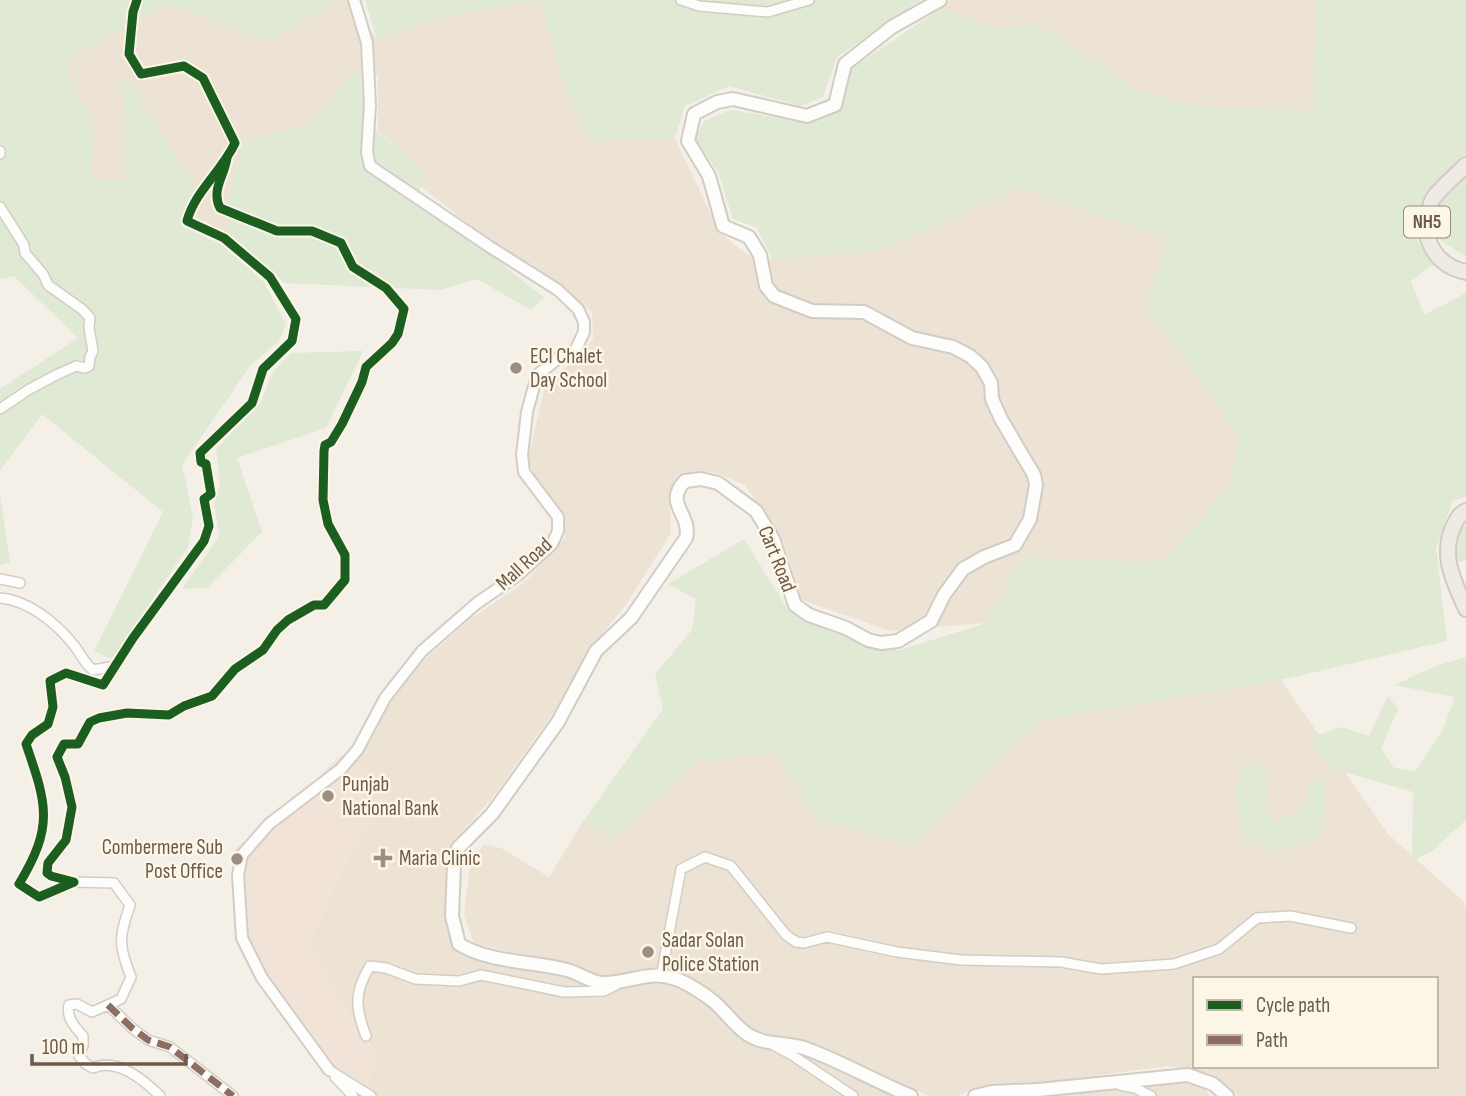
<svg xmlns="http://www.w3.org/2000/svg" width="1466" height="1096" viewBox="0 0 1466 1096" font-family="'Sofia Sans Condensed',sans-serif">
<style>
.residential{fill:#ece3d5;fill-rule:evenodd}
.commercial{fill:#f1e3d8}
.green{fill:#dfe9d3}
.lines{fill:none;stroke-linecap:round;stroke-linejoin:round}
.minor-casing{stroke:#d2cdc6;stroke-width:12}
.tertiary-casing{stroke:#d2cdc6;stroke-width:14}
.secondary-casing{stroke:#d2ccc4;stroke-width:16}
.trunk-casing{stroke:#d3ccc5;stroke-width:18}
.minor{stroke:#fdfdfb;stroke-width:9}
.tertiary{stroke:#fdfdfb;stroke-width:10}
.secondary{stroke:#fdfdfb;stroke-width:12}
.trunk{stroke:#f0eae4;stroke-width:14}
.quiet{stroke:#8d6e63;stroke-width:7;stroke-dasharray:14 7;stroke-linecap:butt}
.cycleway-casing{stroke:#fcf6e7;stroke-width:13}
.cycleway{stroke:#1b5e20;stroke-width:9}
.poi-dot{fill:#9c8e82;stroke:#fcf6e7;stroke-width:2.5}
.labels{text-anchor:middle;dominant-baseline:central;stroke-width:5;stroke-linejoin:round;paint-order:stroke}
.shield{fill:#fcf6e7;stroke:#98897a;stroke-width:2}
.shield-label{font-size:19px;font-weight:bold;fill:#6d5a4b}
.poi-label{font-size:21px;fill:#6d5a4b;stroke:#fcf6e7;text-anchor:start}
.street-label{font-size:21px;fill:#6d5a4b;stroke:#fcf6e7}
</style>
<rect width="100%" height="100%" fill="#f4f0e7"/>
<path class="residential" d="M337 0H349L377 39 447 16 541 0 561 75 590 141 675 138 719 232 746 254 772 259 879 251 1020 187 1168 239 1146 305 1240 437 1228 489 1162 562 1023 558 986 623 890 631 802 600 784 544 745 485 717 473 701 471 685 473 675 482 669 493 671 533 627 603 589 651 554 712 490 801 455 839 446 911 451 938 466 955 567 975 616 989 652 980 671 984 710 1004 716 1014 748 1042 801 1052 899 1096H377L366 1090 377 1054 339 1001 310 942 349 855 394 789 354 763 392 700 423 661 469 620 526 581 565 538V518L536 480 528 458 546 382 570 364 593 340 592 312 497 246 419 185 423 170 378 131V75L352 73 310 125 244 140 227 203 226 234 223 246 179 223 120 86 126 110 125 179 91 181 94 122 72 87 66 58 169 3 269 41Z
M950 0H1316L1313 111 1189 106 1136 89 1040 26 988 27 942 8Z
M1281 680 1388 834 1464 902 1466 911V1096H1238L1214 1075 1167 1066 1019 1086H980L957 1096H929L815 1044 766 1037 734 1020 718 994 680 973 640 969 606 977 474 943 464 915 470 865 484 844 501 848 549 877 584 820 613 839 697 762 776 752 818 820 912 844 1040 720ZM1195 979H1436V1066H1195Z
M1167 1082 1204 1085 1209 1096H993Z"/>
<path class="commercial" d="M341 755 394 789 349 855 310 942 339 1001 377 1054 366 1090 377 1096H346L342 1093 278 1008 246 961 236 934 233 871 235 849 308 787Z"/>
<path class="green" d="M0 0H337L269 41 169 4 66 58 72 87 94 122 91 181 125 179 126 110 120 86 128 81 196 188 180 223 223 246 263 281 286 324 279 341 250 366 182 465 193 517 188 547 112 659 94 651 163 512 42 414 0 471V389L78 338 14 276 0 279Z
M365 0H921L837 57 823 97 800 106 729 86 685 106 675 138 590 141 561 75 540 0 447 16 377 39Z
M1316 0H1466V154L1427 199 1417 240 1434 264 1411 281 1424 315 1466 293V497L1453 500 1436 548 1447 641 1281 680 1040 720 912 844 818 820 776 752 697 762 613 839 584 820 663 709 655 674 692 630 696 599 668 584 744 539 788 610 876 649 900 650 986 623 1023 558 1162 562 1228 489 1240 437 1146 305 1168 239 1020 187 879 251 772 259 756 227 733 219 718 172 695 139 704 121 731 110 807 122 840 110 852 68 942 8 988 27 1040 26 1136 89 1189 106 1313 111Z
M352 73 361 74 364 120 423 170 418 204 492 256 544 298 531 310 477 279 440 290 284 283 270 269 226 234 227 203 244 140 310 125Z
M1466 176V257L1437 238 1438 206Z
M363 351 326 428 237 458 262 532 207 588 182 589 220 535 214 506 220 484 216 449 261 402 272 373 291 353Z
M0 494 10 562 0 565Z
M1466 525V561H1453L1459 530Z
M1466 657V820L1432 851 1412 861 1413 792 1330 768 1309 738 1342 727 1369 736 1388 696 1398 709 1381 748 1394 768 1415 771 1442 732 1455 697 1394 685 1436 666Z
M1244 763H1258L1269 783 1265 813 1275 822 1302 810 1313 777 1324 779 1325 809 1319 837 1278 852 1247 840 1240 830 1235 790Z"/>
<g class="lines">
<g class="minor-casing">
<path id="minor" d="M137 0 133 12 129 54 141 74 184 66 203 78 235 143C222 171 195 191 187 221L224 238 270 277 296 319 292 341 263 369 252 403 200 453 201 462 206 464 211 494 204 499 209 526 204 541 133 638 103 685 66 673 50 681 53 707 48 724 32 735 26 744C47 805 54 826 19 884L39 897 74 882 51 876 47 873 48 863 66 840 72 807 65 777 57 757 64 744H78L90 722 99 718 127 713 169 715 184 706 212 696 235 669 263 650 277 630 288 620 314 605H324L345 580V555L328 524 323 500 324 451 325 445 331 442 342 424 362 382 366 367 392 343 398 334 404 309 386 288 353 267 341 243 312 231H277L220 208C211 190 224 177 227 158
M681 0 699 6 768 12 809 0
M0 151V154
M0 207 24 245 25 253 43 274 48 285 83 310 90 318 89 328 93 351 90 357 89 366 85 368 76 366 56 375 28 390 0 409
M0 579 20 583
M0 598C28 600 56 623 73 644 81 654 83 662 93 670L116 666
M74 882 114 883 130 905C119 937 118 945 131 977L121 999 92 1012 77 1004 69 1005C66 1018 75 1027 83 1036V1045L79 1056 86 1064 93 1068C117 1057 144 1080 160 1096
M661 977 681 869 705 857 731 866 786 935 796 942 804 943 827 937 897 952 961 960 1061 962 1101 969 1174 964 1219 949 1257 918 1290 916 1351 928
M108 1005 132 1028 148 1040 170 1047 233 1096
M366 1036C355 1008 354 992 370 966L386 968 415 979 459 981 481 975 564 992 604 991 616 985
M775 1046 792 1055 853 1096
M329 1070 371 1096
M335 1077 353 1096
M1120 1085 1135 1088 1151 1096"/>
</g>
<g class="tertiary-casing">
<path id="tertiary" d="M329 1070 262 978 242 938 238 875 242 855 269 824 341 769 358 749 385 698 422 651 477 603 518 575 552 544 558 531V517L524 472 522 455 527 412 537 375 560 357 575 351 584 332V322L578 309 558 290 490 247 370 166 367 152 370 105 367 43 354 0"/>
</g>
<g class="secondary-casing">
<path id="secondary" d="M911 1096C874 1081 841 1061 804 1048 785 1042 765 1046 747 1034 734 1025 725 1011 713 1001 703 993 687 983 676 979 647 969 630 984 602 983 590 982 579 973 567 970 532 961 490 963 459 944L452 916 454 865 458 848 492 814 558 722 596 651 631 618 686 538C692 514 663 504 685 481L701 479 718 483 756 511 773 539 795 605 809 615 846 628 868 640 881 643 898 641 931 621 944 595 963 569 984 557 1015 545 1030 519 1036 485 1034 475 1001 419 992 399 991 383 982 367 970 356 953 347 912 338 864 312 812 311 774 296 766 286 760 255 749 237 723 226 709 176 688 141 694 114 717 102 733 99 807 116 835 105 845 64 892 27 940 0
M975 1096 992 1092 1038 1090 1188 1075 1213 1084 1227 1096"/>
</g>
<g class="trunk-casing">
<path id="trunk" d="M1466 165C1456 175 1444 185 1435 196 1431 200 1430 206 1429 211 1420 240 1437 266 1466 272
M1466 511C1459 514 1459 517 1455 523 1439 553 1453 580 1466 609"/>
</g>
<use href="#minor" class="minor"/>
<use href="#tertiary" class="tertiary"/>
<use href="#secondary" class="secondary"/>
<use href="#trunk" class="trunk"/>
<path class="quiet" d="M108 1005 132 1028 148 1040 170 1047 233 1096"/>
<g class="cycleway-casing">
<path id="cycleway" d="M137 0 133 12 129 54 141 74 184 66 203 78 235 143C222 171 195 191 187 221L224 238 270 277 296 319 292 341 263 369 252 403 200 453 201 462 206 464 211 494 204 499 209 526 204 541 133 638 103 685 66 673 50 681 53 707 48 724 32 735 26 744C47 805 54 826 19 884L39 897 74 882 51 876 47 873 48 863 66 840 72 807 65 777 57 757 64 744H78L90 722 99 718 127 713 169 715 184 706 212 696 235 669 263 650 277 630 288 620 314 605H324L345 580V555L328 524 323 500 324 451 325 445 331 442 342 424 362 382 366 367 392 343 398 334 404 309 386 288 353 267 341 243 312 231H277L220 208C211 190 224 177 227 158"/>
</g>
<use href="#cycleway" class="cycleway"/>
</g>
<g class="poi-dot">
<circle cx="516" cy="368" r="7"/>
<circle cx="328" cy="796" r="7"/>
<path d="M379.5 847.5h7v7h7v7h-7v7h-7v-7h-7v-7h7z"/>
<circle cx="237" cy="859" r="7"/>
<circle cx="648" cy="952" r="7"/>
</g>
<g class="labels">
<rect class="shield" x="1404" y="206.5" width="46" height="31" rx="5"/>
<g class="shield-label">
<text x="1427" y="222">NH5</text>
</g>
<g class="poi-label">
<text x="530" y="356">ECI Chalet<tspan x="530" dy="24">Day School</tspan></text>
<text x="342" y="784">Punjab<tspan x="342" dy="24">National Bank</tspan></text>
<text x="223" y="847" text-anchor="end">Combermere Sub<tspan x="223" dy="24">Post Office</tspan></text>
<text x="399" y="858">Maria Clinic</text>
<text x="662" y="940">Sadar Solan<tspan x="662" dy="24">Police Station</tspan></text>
</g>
<g class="street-label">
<text transform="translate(777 559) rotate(68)">Cart Road</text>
<text transform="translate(524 564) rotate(-42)">Mall Road</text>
</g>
</g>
<rect x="1193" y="977" width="245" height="91" fill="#fcf6e7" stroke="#c3b8a9" stroke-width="2"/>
<rect x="1207" y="1000" width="35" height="10" fill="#1b5e20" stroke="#c3b8a9" stroke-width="2"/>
<text x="1256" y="1012" font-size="21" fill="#6d5a4b">Cycle path</text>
<rect x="1207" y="1035" width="35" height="10" fill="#8d6e63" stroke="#c3b8a9" stroke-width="2"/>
<text x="1256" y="1047" font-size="21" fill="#6d5a4b">Path</text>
<path d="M32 1054v10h154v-10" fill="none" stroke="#6d5a4b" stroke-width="3.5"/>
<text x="42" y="1054" font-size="21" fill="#6d5a4b" stroke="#fcf6e7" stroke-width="5" paint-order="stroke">100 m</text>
</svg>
